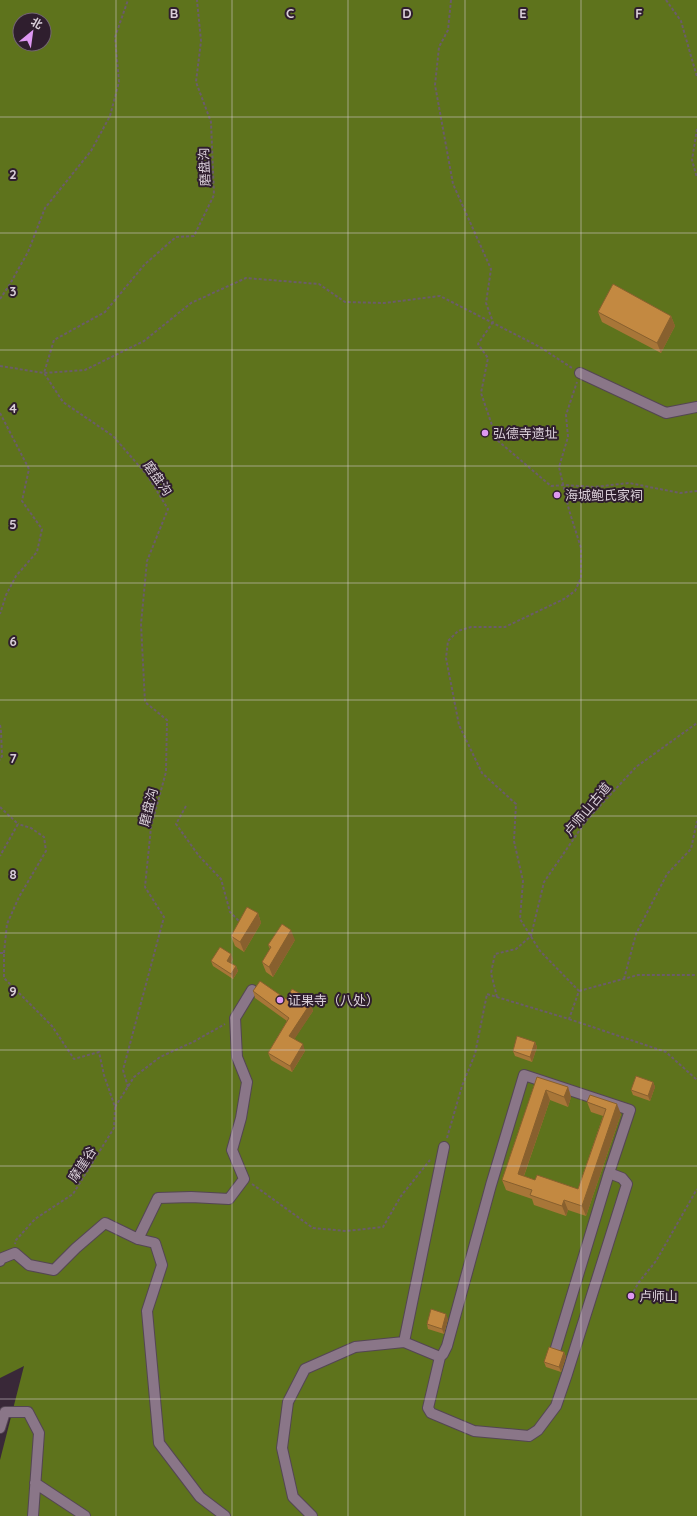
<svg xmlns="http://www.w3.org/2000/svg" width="697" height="1516" viewBox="0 0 697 1516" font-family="Quicksand,'Noto Sans SC',sans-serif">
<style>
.forest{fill:#5e731c;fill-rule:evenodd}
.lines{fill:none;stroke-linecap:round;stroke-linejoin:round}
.minor-casing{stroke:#544653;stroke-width:12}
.path{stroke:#6b5c6a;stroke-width:2;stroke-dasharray:3 2;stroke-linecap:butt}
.minor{stroke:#8a7688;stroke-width:10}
.wall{fill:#a87638}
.shaded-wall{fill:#88602e}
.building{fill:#c38941;stroke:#88602e}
.grid{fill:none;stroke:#dacfd9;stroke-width:1;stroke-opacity:0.55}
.poi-dot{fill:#de98f2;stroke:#2f1e2e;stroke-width:1.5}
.labels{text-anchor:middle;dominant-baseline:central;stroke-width:4;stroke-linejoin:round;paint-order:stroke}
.street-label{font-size:13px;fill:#dacfd9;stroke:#2f1e2e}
.poi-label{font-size:13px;fill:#dacfd9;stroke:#2f1e2e;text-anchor:start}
.grid-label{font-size:13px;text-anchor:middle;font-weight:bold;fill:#dacfd9;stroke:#2f1e2e;stroke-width:4;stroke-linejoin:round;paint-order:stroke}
</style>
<rect width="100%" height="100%" fill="#392838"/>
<path class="forest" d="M0 0H697V1516H0V1460L24 1366 0 1378ZM20 20H44V44H20Z"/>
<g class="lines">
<g class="minor-casing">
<path id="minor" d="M580 373 666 413 697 407
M138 1239 155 1243 162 1265 147 1311 159 1443 200 1497 225 1516
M0 1261V1259L15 1253 29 1265 54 1270 76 1248 105 1223 138 1239 158 1198 191 1197 229 1199 244 1179 232 1150 241 1118 247 1082 237 1057 235 1018 252 990
M404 1342 440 1357 428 1408 431 1413 474 1431 529 1436 538 1430 556 1406 567 1374 627 1184 622 1178 609 1173
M440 1357 443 1354 447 1346 491 1185 524 1075 630 1110 609 1173 556 1348
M0 1428 5 1412H28L39 1433 33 1516
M35 1483 85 1516
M312 1516 293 1497 282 1448 288 1402 305 1369 355 1347 404 1342 444 1147"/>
</g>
<path class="path" d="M451 0 448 30 439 47 435 85 453 184 491 269 486 303 493 322
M666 0 681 21 697 77
M697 129 692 160 697 178
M0 299 10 284 28 252 45 208 91 151 110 116 119 82 115 37 128 0
M493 322 478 344 488 358 481 393 497 440 551 486 564 485 594 487 629 483 680 493 697 491
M0 366 44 373 85 370 144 341 191 303 246 278 319 284 345 302 384 303 440 296 540 347 572 368
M0 413 29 469 22 501 42 529 37 552 16 576 6 595 0 614
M0 725 1 731 2 756 0 760
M186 806 176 824 199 856 221 879 230 912 240 922
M0 807 18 824 0 856
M0 953H4V978L52 1026 74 1059 99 1052 104 1075 115 1107 114 1128 73 1194 35 1219 16 1240 15 1244
M4 953 7 924 19 897 46 851 44 837 31 828 18 824
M624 979 636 934 667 874 691 849 697 821
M579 991 638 975H697
M497 997 491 973 495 954 516 949 531 936 544 882 586 821 636 767 697 723
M569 1019 666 1052 697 1080
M128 1087 123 1070 164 917 145 887 151 827 166 772 167 720 145 702 141 624 147 561 168 509 147 475 113 436 63 402 44 373 54 340 105 312 145 264 176 237 194 236 214 195 211 122 196 82 201 41 197 0
M115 1107 134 1077 160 1057 193 1042 225 1024
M447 1138 462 1086 475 1054 487 994 569 1019 579 991 540 951 520 919 523 881 514 841 516 804 482 773 459 725 446 658 448 641 458 631 471 627H505L564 599 575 591 581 578V548L569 510 559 467 568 437 566 415 577 382
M252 1184 313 1228 346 1231 383 1227 401 1196 430 1160
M631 1296 639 1282 656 1261 697 1189"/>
<use href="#minor" class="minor"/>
</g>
<path class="wall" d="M598 312 671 316 675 326 661 353 602 322Z
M258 913 261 923 244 952 235 946 231 936Z
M295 940 273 977 266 972 262 962 270 949 268 945Z
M233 959 231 963 236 966 238 971 233 979 213 966 211 961Z
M253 991 286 999 313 1006 312 1008 313 1011 294 1039 305 1051 292 1072 271 1060 268 1053 287 1021 255 998Z
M535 1042 537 1047 532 1062 515 1056 513 1051Z
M537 1077 568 1087 571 1097 568 1107 550 1100 524 1176 535 1180 578 1189 603 1116 591 1112 587 1102 621 1114 586 1216 568 1210 566 1216 534 1205 532 1199 506 1190 502 1180Z
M653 1082 655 1087 650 1101 633 1095 631 1090Z
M448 1319 444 1334 428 1329 427 1324Z
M564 1352 566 1357 561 1372 546 1367 544 1362Z"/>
<path class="shaded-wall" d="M671 316 675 326 661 353 657 343Z
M258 913 261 923 244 952 240 942Z
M291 930 295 940 273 977 269 967Z
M231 954 233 959 229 966 227 961Z
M236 966 238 971 233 979 231 974Z
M310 999 313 1006 312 1008 313 1011 292 1043 289 1036Z
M535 1042 537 1047 532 1062 530 1057Z
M303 1044 305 1051 292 1072 290 1066Z
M653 1082 655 1087 650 1101 648 1096Z
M568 1087 571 1097 568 1107 564 1097Z
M546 1090 550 1100 521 1184 518 1174Z
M617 1104 621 1114 586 1216 582 1206Z
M564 1200 568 1210 566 1216 562 1206Z
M446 1314 448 1319 444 1334 442 1329Z
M564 1352 566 1357 561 1372 559 1367Z"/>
<path class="building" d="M613 284 671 316 657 343 598 312Z
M247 907 258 913 240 942 231 936Z
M282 924 291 930 269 967 262 962 271 947 268 945Z
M220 947 231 954 227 961 236 966 231 974 211 961Z
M260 981 286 999 292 989 310 999 308 1003 310 1004 289 1036 303 1044 290 1066 268 1053 289 1018 253 991Z
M517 1036 535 1042 530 1057 513 1051Z
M636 1076 653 1082 648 1096 631 1090Z
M537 1077 568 1087 564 1097 546 1090 518 1174 535 1180 537 1175 578 1189 606 1109 587 1102 590 1095 617 1104 582 1206 564 1200 562 1206 530 1195 532 1190 502 1180Z
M431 1309 446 1314 442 1329 427 1324Z
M549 1347 564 1352 559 1367 544 1362Z"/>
<path class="grid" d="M116 0V1516M232 0V1516M348 0V1516M465 0V1516M581 0V1516M0 117H697M0 233H697M0 350H697M0 466H697M0 583H697M0 700H697M0 816H697M0 933H697M0 1050H697M0 1166H697M0 1283H697M0 1399H697"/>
<g class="poi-dot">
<circle cx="485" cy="433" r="4"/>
<circle cx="557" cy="495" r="4"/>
<circle cx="280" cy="1000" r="4"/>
<circle cx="631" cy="1296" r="4"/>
</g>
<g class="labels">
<g class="street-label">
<text transform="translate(204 167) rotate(-93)">磨盘沟</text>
<text transform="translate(158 478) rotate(55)">磨盘沟</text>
<text transform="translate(148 807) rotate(-76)">磨盘沟</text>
<text transform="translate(587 809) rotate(-50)">卢师山古道</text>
<text transform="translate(82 1164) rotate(-57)">摩崖谷</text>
</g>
<g class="poi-label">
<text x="493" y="433">弘德寺遗址</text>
<text x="565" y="495">海城鲍氏家祠</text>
<text x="288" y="1000">证果寺（八处）</text>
<text x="639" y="1296">卢师山</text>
</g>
</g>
<g class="grid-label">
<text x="174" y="18">B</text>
<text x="290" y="18">C</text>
<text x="407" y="18">D</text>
<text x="523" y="18">E</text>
<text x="639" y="18">F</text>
<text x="13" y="179">2</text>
<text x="13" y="296">3</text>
<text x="13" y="413">4</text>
<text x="13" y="529">5</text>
<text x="13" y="646">6</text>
<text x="13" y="763">7</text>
<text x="13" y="879">8</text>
<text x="13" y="996">9</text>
</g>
<g transform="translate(32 32) rotate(29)"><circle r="19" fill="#2f1e2e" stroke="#736572"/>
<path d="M0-3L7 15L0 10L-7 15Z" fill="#de98f2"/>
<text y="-6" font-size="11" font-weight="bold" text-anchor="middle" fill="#dacfd9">北</text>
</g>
</svg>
